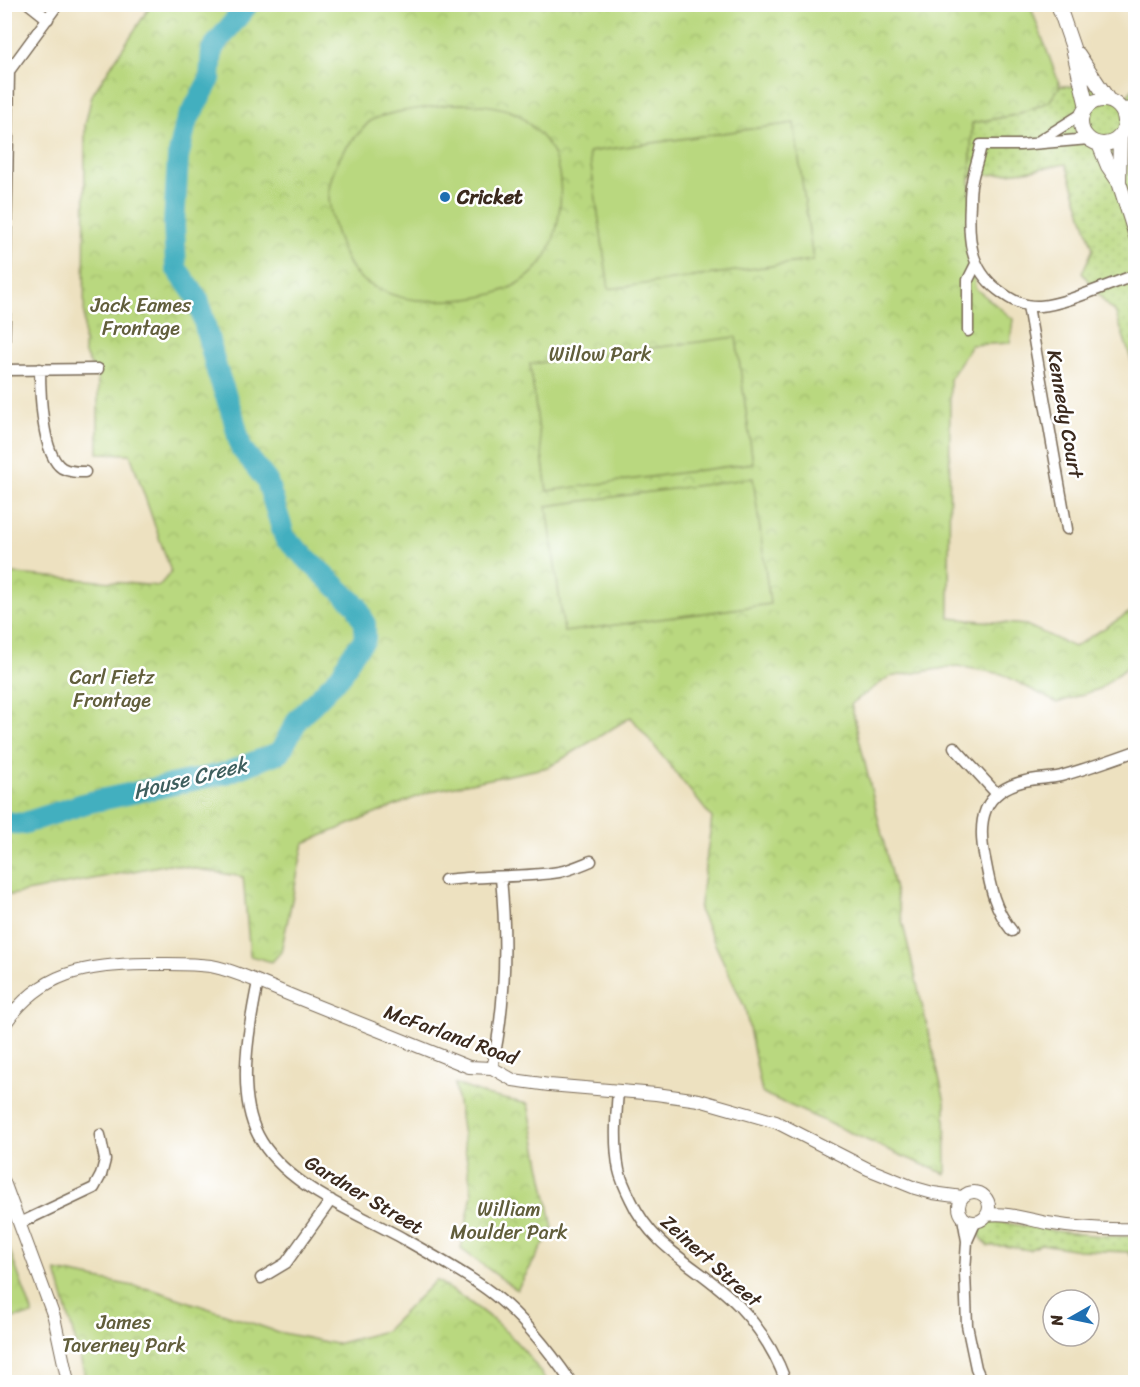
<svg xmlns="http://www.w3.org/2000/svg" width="1140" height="1387" viewBox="0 0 1140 1387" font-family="Sriracha,sans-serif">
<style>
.grass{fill:url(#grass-dots);stroke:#7a814e;stroke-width:1.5}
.park{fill:url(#park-crowns);stroke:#7a814e;stroke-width:1.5}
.pitch{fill:#b9d87f;stroke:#7a814e;stroke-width:1.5}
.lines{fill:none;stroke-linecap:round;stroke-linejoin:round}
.river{stroke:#42afbf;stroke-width:22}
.minor-casing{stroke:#796a57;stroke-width:13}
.tertiary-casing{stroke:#796a57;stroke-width:14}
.secondary-casing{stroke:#796a57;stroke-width:16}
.minor{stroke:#fff;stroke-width:10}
.tertiary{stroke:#fff;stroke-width:12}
.secondary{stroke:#fff;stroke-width:14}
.poi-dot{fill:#1f6fb2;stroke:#fff;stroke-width:2}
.labels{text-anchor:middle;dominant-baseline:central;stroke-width:5;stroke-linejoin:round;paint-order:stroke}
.poi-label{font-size:20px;font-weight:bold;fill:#3b2a1e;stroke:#fff;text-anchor:start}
.park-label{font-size:20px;fill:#615e3b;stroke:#fff}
.street-label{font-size:20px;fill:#3b2a1e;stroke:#fff}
.water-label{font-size:21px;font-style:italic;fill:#3e5f5e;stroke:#fff}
</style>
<defs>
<pattern id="grass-dots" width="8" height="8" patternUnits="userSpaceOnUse" patternTransform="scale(1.5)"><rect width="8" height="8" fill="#b9d87f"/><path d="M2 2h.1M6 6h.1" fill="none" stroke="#a0ba6d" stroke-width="1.8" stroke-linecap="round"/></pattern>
<pattern id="park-crowns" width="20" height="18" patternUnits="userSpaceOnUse" patternTransform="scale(1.5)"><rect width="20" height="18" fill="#b9d87f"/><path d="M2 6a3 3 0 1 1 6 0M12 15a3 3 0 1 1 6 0" fill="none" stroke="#a0ba6d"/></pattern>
</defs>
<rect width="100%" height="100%" fill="#fff"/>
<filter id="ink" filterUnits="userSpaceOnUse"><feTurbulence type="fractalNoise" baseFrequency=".0167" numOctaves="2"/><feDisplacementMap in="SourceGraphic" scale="12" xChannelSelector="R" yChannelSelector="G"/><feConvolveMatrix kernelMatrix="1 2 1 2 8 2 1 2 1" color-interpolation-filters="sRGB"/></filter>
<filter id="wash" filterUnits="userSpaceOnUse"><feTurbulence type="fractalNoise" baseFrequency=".008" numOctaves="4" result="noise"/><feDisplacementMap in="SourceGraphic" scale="24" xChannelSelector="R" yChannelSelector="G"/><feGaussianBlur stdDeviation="1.35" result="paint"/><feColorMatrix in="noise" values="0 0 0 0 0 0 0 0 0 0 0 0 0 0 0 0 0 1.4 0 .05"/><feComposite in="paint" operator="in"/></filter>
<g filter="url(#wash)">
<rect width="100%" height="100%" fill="#ede1c0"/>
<path class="grass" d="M1060 86 1110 87 1125 99 1135 86V371L1115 311 1109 308 1082 273 1093 249 1066 164 1026 171 970 177 972 123 1015 115 1049 102Z
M988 1220C1037 1228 1086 1238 1135 1236V1255H1129V1252L1079 1250 1041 1244 1029 1250 1004 1246H988L977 1232 978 1226Z"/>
<path class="park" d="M151 5H1030L1060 86 1049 102 1015 115 972 123 970 181 975 288 1013 319 1010 343 971 345 950 379 949 618 1026 625 1074 647 1135 609V661L1099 689 1057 703 1002 674 957 666 889 677 851 704 945 1102 946 1174 900 1155 762 1093 745 1008 699 910 712 818 631 717 549 767 431 791 304 843 281 952 272 962 250 956 243 877 169 864 11 895 5 892 4 573 159 586 171 572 130 454 98 453V388L97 377 84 352 85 125 92 95Z
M455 1084 490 1096 528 1104 553 1228 517 1290 461 1249 472 1194Z
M4 1237H5L33 1315 5 1319Z
M56 1271 154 1290 278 1332 336 1344 385 1331 436 1280C482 1309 518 1335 547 1382H95L86 1380Z"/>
<path class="pitch" d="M452 104C474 104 495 104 515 113 521 115 527 122 532 127 541 135 549 144 554 156 567 187 560 243 537 268 509 300 457 302 418 300 399 299 369 288 356 274 341 257 325 206 330 184 334 164 345 147 359 133 363 129 367 123 372 120 389 111 432 107 452 104Z
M794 123 813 260 609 289 589 152Z
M736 337 753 463 547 491 530 364Z
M753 478 770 604 564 632 547 506Z"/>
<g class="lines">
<path class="river" d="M4 822 22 824 86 803 226 773 280 752 298 719 342 674 351 656 365 639V624L357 606 285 538 267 481 241 448 233 416 217 371 198 299 176 268 174 225 178 158 186 123 210 79 212 49 248 4"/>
</g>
</g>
<g filter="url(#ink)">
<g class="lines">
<g class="minor-casing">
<path id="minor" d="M29 4 48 19
M1089 139 1020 145H981C979 157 974 169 972 181 970 188 970 196 970 203 968 237 969 268 998 290 1011 300 1023 307 1040 306 1066 304 1109 284 1136 275
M1039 141 1082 114
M1028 306 1067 529
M968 331V280L976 264
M4 365 9 71 58 4
M40 369C40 392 42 455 62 468 69 472 77 472 85 472
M4 370 98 369
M954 747 997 794
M445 880C483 875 522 878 559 872 570 870 581 865 591 861
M1012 931C994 909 990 886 985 859 977 821 982 791 1025 781 1037 778 1049 779 1061 776 1086 769 1111 760 1136 751
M258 982C249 1026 236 1093 258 1135 284 1186 356 1212 404 1239 433 1256 466 1273 493 1294 524 1318 549 1350 571 1382
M492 1068C506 1005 507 941 501 878
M618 1091C616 1117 614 1145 619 1170 621 1180 626 1190 631 1200 654 1251 701 1267 738 1305 759 1327 776 1354 786 1382
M963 1218 967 1241 965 1272 967 1325 976 1368 982 1382
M20 1223 94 1188 101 1175 105 1160 100 1135
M967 1241 975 1223
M261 1278 286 1263 331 1200"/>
</g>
<g class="tertiary-casing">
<path id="tertiary" d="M1120 109 1136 108
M1124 131 1136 126
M4 1025C41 971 86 965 147 964 168 964 190 963 211 966 238 971 274 989 300 999 357 1022 413 1044 469 1067L492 1068 513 1080 549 1085 656 1094 699 1100 776 1122 868 1169 915 1188 933 1193 962 1197
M4 1182 54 1317 68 1382
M959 1207a15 15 0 1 1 30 0a15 15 0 1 1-30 0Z
M987 1215C1008 1212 1026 1219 1047 1223 1076 1228 1106 1230 1136 1229"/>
</g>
<g class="secondary-casing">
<path id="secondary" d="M1058 4 1073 48 1087 107
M1078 54 1109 101
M1081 122a22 22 0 1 1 44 0a22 22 0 1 1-44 0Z
M1099 144 1108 166 1119 182 1136 236
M1119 182 1120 137"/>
</g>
<use href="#minor" class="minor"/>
<use href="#tertiary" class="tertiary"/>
<use href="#secondary" class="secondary"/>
</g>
</g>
<circle class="poi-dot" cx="445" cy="197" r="6"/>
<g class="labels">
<g class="poi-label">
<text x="457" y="197">Cricket</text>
</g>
<g class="park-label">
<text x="141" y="305">Jack Eames<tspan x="141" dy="23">Frontage</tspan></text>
<text x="600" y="354">Willow Park</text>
<text x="112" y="677">Carl Fietz<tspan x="112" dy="23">Frontage</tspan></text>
<text x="509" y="1209">William<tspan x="509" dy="23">Moulder Park</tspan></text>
<text x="124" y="1322">James<tspan x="124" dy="23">Taverney Park</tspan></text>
</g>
<g class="street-label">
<text transform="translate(1065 414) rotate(80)">Kennedy Court</text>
<text transform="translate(451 1035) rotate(20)">McFarland Road</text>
<text transform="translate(364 1195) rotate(31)">Gardner Street</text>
<text transform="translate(711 1261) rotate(42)">Zeinert Street</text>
</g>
<g class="water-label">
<text transform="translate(190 778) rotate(-14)">House Creek</text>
</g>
</g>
<rect width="1140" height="1387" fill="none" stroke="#fff" stroke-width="24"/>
<g transform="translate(1071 1318) rotate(261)"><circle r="28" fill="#ffffff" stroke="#b1aaa5" stroke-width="1.5"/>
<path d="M0-4.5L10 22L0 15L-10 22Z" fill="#1f6fb2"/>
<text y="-9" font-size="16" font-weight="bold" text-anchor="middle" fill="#3b2a1e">N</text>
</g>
</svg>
